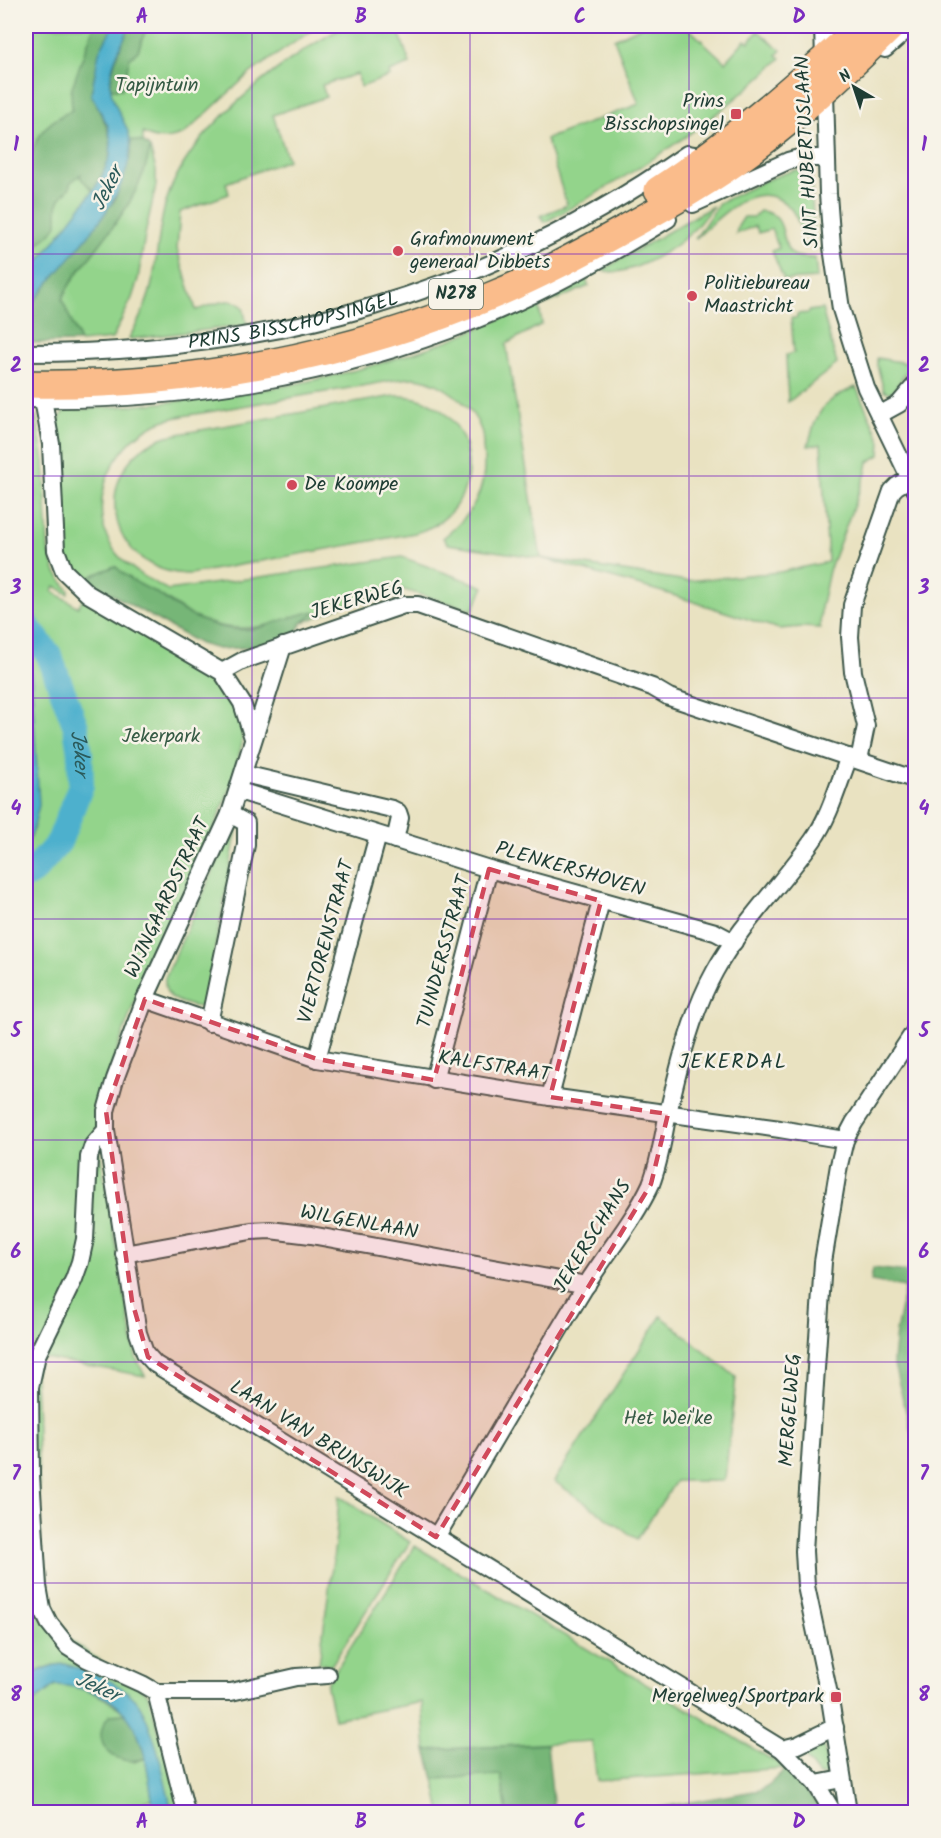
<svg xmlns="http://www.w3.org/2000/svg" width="941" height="1838" viewBox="0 0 941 1838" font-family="Kalam,sans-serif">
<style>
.green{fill:#93d48b;stroke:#598860;stroke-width:1.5}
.forest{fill:#76b677;stroke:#4a7a56;stroke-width:1.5}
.water{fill:#4eb0cd;stroke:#367680;stroke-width:1.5}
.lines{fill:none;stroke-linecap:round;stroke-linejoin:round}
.river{stroke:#4eb0cd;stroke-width:26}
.street-casing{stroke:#3d5649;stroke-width:20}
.primary-casing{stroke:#3d5649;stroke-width:30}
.street{stroke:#fff;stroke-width:16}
.primary{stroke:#fabc8b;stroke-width:27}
.marked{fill:#d1495b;fill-opacity:0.2;stroke:#d1495b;stroke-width:4.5;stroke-dasharray:12 8;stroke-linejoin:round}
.grid{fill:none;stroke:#7b2cbf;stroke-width:1.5;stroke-opacity:0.55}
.poi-dot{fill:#d1495b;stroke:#f7f3e8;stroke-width:2}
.labels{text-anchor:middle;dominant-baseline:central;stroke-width:5;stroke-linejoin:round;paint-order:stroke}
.shield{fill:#f7f3e8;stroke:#60746a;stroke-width:1.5}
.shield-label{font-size:18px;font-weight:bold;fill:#1f3d34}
.park-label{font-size:20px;fill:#365b45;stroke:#f7f3e8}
.poi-label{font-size:20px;fill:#1f3d34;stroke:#f7f3e8;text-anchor:start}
.street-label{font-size:20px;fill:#1f3d34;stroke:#f7f3e8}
.water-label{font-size:21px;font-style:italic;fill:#2b5a5a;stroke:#f7f3e8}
.neighbourhood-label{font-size:21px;letter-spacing:1.5px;fill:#1f3d34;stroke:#f7f3e8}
.neatline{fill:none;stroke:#7b2cbf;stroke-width:2}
.grid-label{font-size:20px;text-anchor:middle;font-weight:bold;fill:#7b2cbf}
</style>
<rect width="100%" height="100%" fill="#f7f3e8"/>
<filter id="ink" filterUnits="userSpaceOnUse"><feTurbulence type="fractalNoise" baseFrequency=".0167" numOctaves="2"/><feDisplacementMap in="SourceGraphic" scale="12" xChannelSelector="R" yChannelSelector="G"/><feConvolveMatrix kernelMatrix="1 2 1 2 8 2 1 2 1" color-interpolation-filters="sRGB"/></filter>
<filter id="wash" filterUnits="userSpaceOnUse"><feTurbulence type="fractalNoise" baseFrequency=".008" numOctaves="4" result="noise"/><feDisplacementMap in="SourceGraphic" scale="24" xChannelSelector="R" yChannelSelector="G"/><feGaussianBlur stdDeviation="1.35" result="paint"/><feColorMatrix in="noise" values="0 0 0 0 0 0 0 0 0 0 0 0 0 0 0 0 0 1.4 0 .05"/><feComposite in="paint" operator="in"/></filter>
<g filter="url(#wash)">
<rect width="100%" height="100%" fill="#e9e2c1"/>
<path class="green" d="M26 26H318L249 74 184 134C170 140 156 141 143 133V142L131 140 115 104 102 176 81 208 26 278Z
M345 26H397L410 64 389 72 390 76 361 87 357 74 322 85 326 97 273 115 288 160 226 183 229 194 180 212 177 249 196 310C212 306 229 294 243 307L247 325 131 339 129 338C139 321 148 303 152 283 158 257 158 228 166 202 187 130 281 61 345 26Z
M642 26H686L725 62 745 40 749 42 758 31 781 50 777 55 781 58C712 125 629 177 545 222L540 216 567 205 546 139 639 104 614 39Z
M150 148 156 170V185L145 235 138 279 132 298 112 339 80 342 62 300C69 282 81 268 93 253 118 221 143 190 150 148Z
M794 170 803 171 811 176 814 239 805 238C799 229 798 216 790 208 758 173 719 218 695 239L719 203 764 181Z
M713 206C704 217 696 229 685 238 667 253 625 279 602 270Z
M760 211C793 214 776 248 796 256 802 258 809 258 815 258L817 278 784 280 772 251 779 248 771 229 759 233 755 226 736 234 738 226 744 217H753Z
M586 279 589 286 539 307 542 324 506 344 541 558 687 581 780 572 828 562 821 444 808 446C817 411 822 401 856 387L881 442 880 455 868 462 866 473 829 571 821 608 820 628 802 627 779 629 666 593 541 558 448 544 443 538C473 515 489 487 483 448 483 442 483 435 481 430 472 404 443 382 416 378 403 377 376 384 362 386 313 394 263 402 214 411 193 415 167 416 148 428 107 453 85 511 116 553 127 567 152 582 168 590L402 557 484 587 473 610 401 589 352 602 302 623 315 613C273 624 239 638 197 618 183 612 171 601 158 594 140 584 130 582 115 566L85 579 67 562 64 548 58 423 63 412 69 410C187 403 306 390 419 351 477 331 531 306 586 279Z
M822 309 837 364 788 402 786 355 794 353 791 318H797V314L809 313V311Z
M877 358 912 364 892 393 884 391 877 365Z
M394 396C479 393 497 511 415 533L190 574C104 573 86 463 167 436Z
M26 413 36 417 44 462 48 549 56 573 69 591 68 594 55 586 52 591 78 607 84 597 209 669 231 693 242 726V744L229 791 214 828 141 983 100 1099 96 1130 134 1348 136 1358 145 1376 39 1357 35 1375 43 1593 63 1635 148 1694 182 1812H172L158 1754 111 1683 66 1664 53 1665 42 1669 26 1679V845L33 831 26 579 28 492 26 476Z
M235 823H238L206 1000 202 1006C195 1008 190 1005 183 1003 169 998 164 993 165 978Z
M661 1316 736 1377 725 1478 722 1481H676L637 1539 554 1481Z
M339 1496 410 1542 331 1666 319 1663 336 1537Z
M415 1546 786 1768 597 1781 592 1741 426 1750 422 1702 334 1719 327 1687 328 1682Z
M55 1685C83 1685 105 1697 126 1714L110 1715 134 1762 146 1758 152 1798 122 1812H26V1708Z
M817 1744H823L829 1775H819L804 1756V1751Z
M501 1775 507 1812H441L434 1779Z"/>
<path class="forest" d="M94 26H113L97 107C118 142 113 158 93 191L80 177 81 174 70 183V187L60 199 57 207V224L53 231 34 248 26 261V169C31 159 33 148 38 138 44 125 60 116 72 110L71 90Z
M130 26H147L138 51 130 58 122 89H111C110 66 121 46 130 26Z
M131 140 143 142 150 148C143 191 116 223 90 257 79 271 69 283 62 299L80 342 26 343V311L115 200 131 153Z
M115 566C128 579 141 585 157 593 162 596 167 601 172 604 197 621 228 634 258 628 274 624 302 611 316 612L302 623 296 633 257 647 218 649 200 644 85 579Z
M915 1246H916L915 1446 893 1361 896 1332 905 1287 871 1281 873 1268 908 1272Z
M126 1714 134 1725 146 1758C115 1770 86 1741 110 1715Z
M547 1744 554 1812H507L501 1775 434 1779 426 1750Z
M786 1768 824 1812H788L787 1811 778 1812H652L651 1809 760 1790 770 1784Z"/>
<path class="water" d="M113 26H130C121 46 105 72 112 95 118 118 134 129 130 154 121 216 59 262 26 313V278L93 191 102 176 110 156 111 142 108 126 91 94 99 52Z
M26 476 28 492 26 579 39 805 33 831 26 845Z
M65 1664C88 1671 118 1681 135 1699 153 1719 166 1785 172 1812H154C146 1765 146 1710 92 1692 80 1688 68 1685 55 1685L26 1708V1679C38 1670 50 1664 65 1664Z"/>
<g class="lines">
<path class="river" id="s1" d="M26 625 49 655 76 727 80 753 81 785 59 842 34 871 26 876"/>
</g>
</g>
<g filter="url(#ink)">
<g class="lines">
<g class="street-casing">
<g id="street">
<path d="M823 26 828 194 832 247 841 309 866 388 916 491"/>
<path d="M885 49 911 26"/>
<path d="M693 204 788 161 799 158H826"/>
<path id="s2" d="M26 353C271 353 485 295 687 154L700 156"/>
<path d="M26 399C177 402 334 377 475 320 543 293 606 257 668 219"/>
<path d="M43 399 51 444 56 550 64 571 88 594 222 672 242 703 253 738"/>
<path d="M879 415 899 404 916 384"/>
<path d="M283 646 230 814 145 999 115 1079 106 1111V1130L138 1333 145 1353 155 1364 782 1749 816 1784 842 1779"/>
<path d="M222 672 242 661 389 610 404 605H418L652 687 669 697 916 780"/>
<path d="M859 760 866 726 853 672 850 637 852 605 892 491 897 486 909 479"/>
<path d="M244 774 392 809 398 812 400 818 395 840"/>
<path d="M239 791 489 869 715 932 734 942"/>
<path d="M145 999 317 1059 550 1097 780 1129 845 1140"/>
<path d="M209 1023 246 845V823L230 814"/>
<path d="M317 1059 378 835"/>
<path d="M434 1080 489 869"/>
<path d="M550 1097 601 901"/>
<path d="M106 1130 93 1145 89 1157 85 1239 80 1262 74 1279 37 1355 30 1387 31 1476 38 1586 42 1609 49 1623 68 1647 87 1659 142 1684 156 1692 186 1812"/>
<path d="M124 1254 251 1231 270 1230 311 1235 587 1285"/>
<path d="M436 1537C486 1454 534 1370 585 1287 606 1253 634 1221 651 1184 660 1161 663 1137 668 1113 679 1066 691 1014 715 971 741 924 781 885 813 840 830 816 838 785 849 757"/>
<path d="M156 1692H231L296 1677 328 1675"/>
<path d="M782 1749 798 1745 835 1727"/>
<path d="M816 1784 833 1812"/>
<path d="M848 1812 830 1699 806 1586 804 1551 823 1262 839 1165 845 1140 854 1123 916 1029"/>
</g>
</g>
<g class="primary-casing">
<path id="primary" d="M658 190C731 143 797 84 861 26
M26 384C186 387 350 357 498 293 539 276 579 254 619 232 664 207 710 182 751 151 802 113 847 70 892 26"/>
</g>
<use href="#street" class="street"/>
<use href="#primary" class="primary"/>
</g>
</g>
<path class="marked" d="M489 869 601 901 550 1097 668 1114 651 1184 436 1537 148 1357 132 1301 106 1111 145 999 317 1059 434 1080Z"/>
<path class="grid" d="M252 26V1812M470 26V1812M689 26V1812M26 254H916M26 476H916M26 698H916M26 919H916M26 1140H916M26 1362H916M26 1583H916"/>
<g class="poi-dot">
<rect x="730" y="108" width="12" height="12" rx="3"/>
<circle cx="398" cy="251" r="6"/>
<circle cx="692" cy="296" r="6"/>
<circle cx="292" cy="485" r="6"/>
<rect x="830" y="1691" width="12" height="12" rx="3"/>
</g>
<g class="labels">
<rect class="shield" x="429" y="279" width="54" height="30" rx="4.5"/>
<g class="shield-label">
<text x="456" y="294">N278</text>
</g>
<g class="park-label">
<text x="157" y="86">Tapijntuin</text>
<text x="161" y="737">Jekerpark</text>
<text x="668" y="1419">Het Wei'ke</text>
</g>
<g class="poi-label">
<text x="724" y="102" text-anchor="end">Prins<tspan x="724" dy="23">Bisschopsingel</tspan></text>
<text x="410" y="240">Grafmonument<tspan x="410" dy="23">generaal Dibbets</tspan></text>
<text x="704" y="284">Politiebureau<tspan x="704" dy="23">Maastricht</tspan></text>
<text x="304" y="485">De Koompe</text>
<text x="824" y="1697" text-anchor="end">Mergelweg/Sportpark</text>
</g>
<g class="street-label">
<text transform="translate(808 152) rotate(-93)">SINT HUBERTUSLAAN</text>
<text stroke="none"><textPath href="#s2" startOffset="270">PRINS BISSCHOPSINGEL</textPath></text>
<text transform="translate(357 601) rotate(-16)">JEKERWEG</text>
<text transform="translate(570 870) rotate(16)">PLENKERSHOVEN</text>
<text transform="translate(168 898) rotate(-65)">WIJNGAARDSTRAAT</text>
<text transform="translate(327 942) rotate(-75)">VIERTORENSTRAAT</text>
<text transform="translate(445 952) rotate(-75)">TUINDERSSTRAAT</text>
<text transform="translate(494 1067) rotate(9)">KALFSTRAAT</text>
<text transform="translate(359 1223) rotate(10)">WILGENLAAN</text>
<text transform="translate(593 1237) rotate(-58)">JEKERSCHANS</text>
<text transform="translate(791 1410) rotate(-86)">MERGELWEG</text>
<text transform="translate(318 1440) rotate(32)">LAAN VAN BRUNSWIJK</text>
</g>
<g class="water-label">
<text transform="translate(108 189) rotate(-63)">Jeker</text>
<text stroke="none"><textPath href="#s1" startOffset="141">Jeker</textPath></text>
<text transform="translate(97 1688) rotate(24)">Jeker</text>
</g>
<g class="neighbourhood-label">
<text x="733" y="1062">JEKERDAL</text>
</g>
</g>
<rect width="941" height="1838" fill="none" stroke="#f7f3e8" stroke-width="66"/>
<g transform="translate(854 87) rotate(321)" stroke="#f7f3e8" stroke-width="4.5" paint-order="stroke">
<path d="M0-4.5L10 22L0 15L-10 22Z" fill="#1f3d34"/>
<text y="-9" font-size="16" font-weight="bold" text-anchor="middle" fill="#1f3d34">N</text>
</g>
<rect x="33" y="33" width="875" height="1772" class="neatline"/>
<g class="grid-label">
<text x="142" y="23">A</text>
<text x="361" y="23">B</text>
<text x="580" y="23">C</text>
<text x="799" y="23">D</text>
<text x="16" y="151">1</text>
<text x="924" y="151">1</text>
<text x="16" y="372">2</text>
<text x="924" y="372">2</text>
<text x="16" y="594">3</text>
<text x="924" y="594">3</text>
<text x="16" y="815">4</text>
<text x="924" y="815">4</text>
<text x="16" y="1037">5</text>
<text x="924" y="1037">5</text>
<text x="16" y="1258">6</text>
<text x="924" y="1258">6</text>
<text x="16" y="1480">7</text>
<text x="924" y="1480">7</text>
<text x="16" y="1701">8</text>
<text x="924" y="1701">8</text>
<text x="142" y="1828">A</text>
<text x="361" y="1828">B</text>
<text x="580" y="1828">C</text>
<text x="799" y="1828">D</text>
</g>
</svg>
